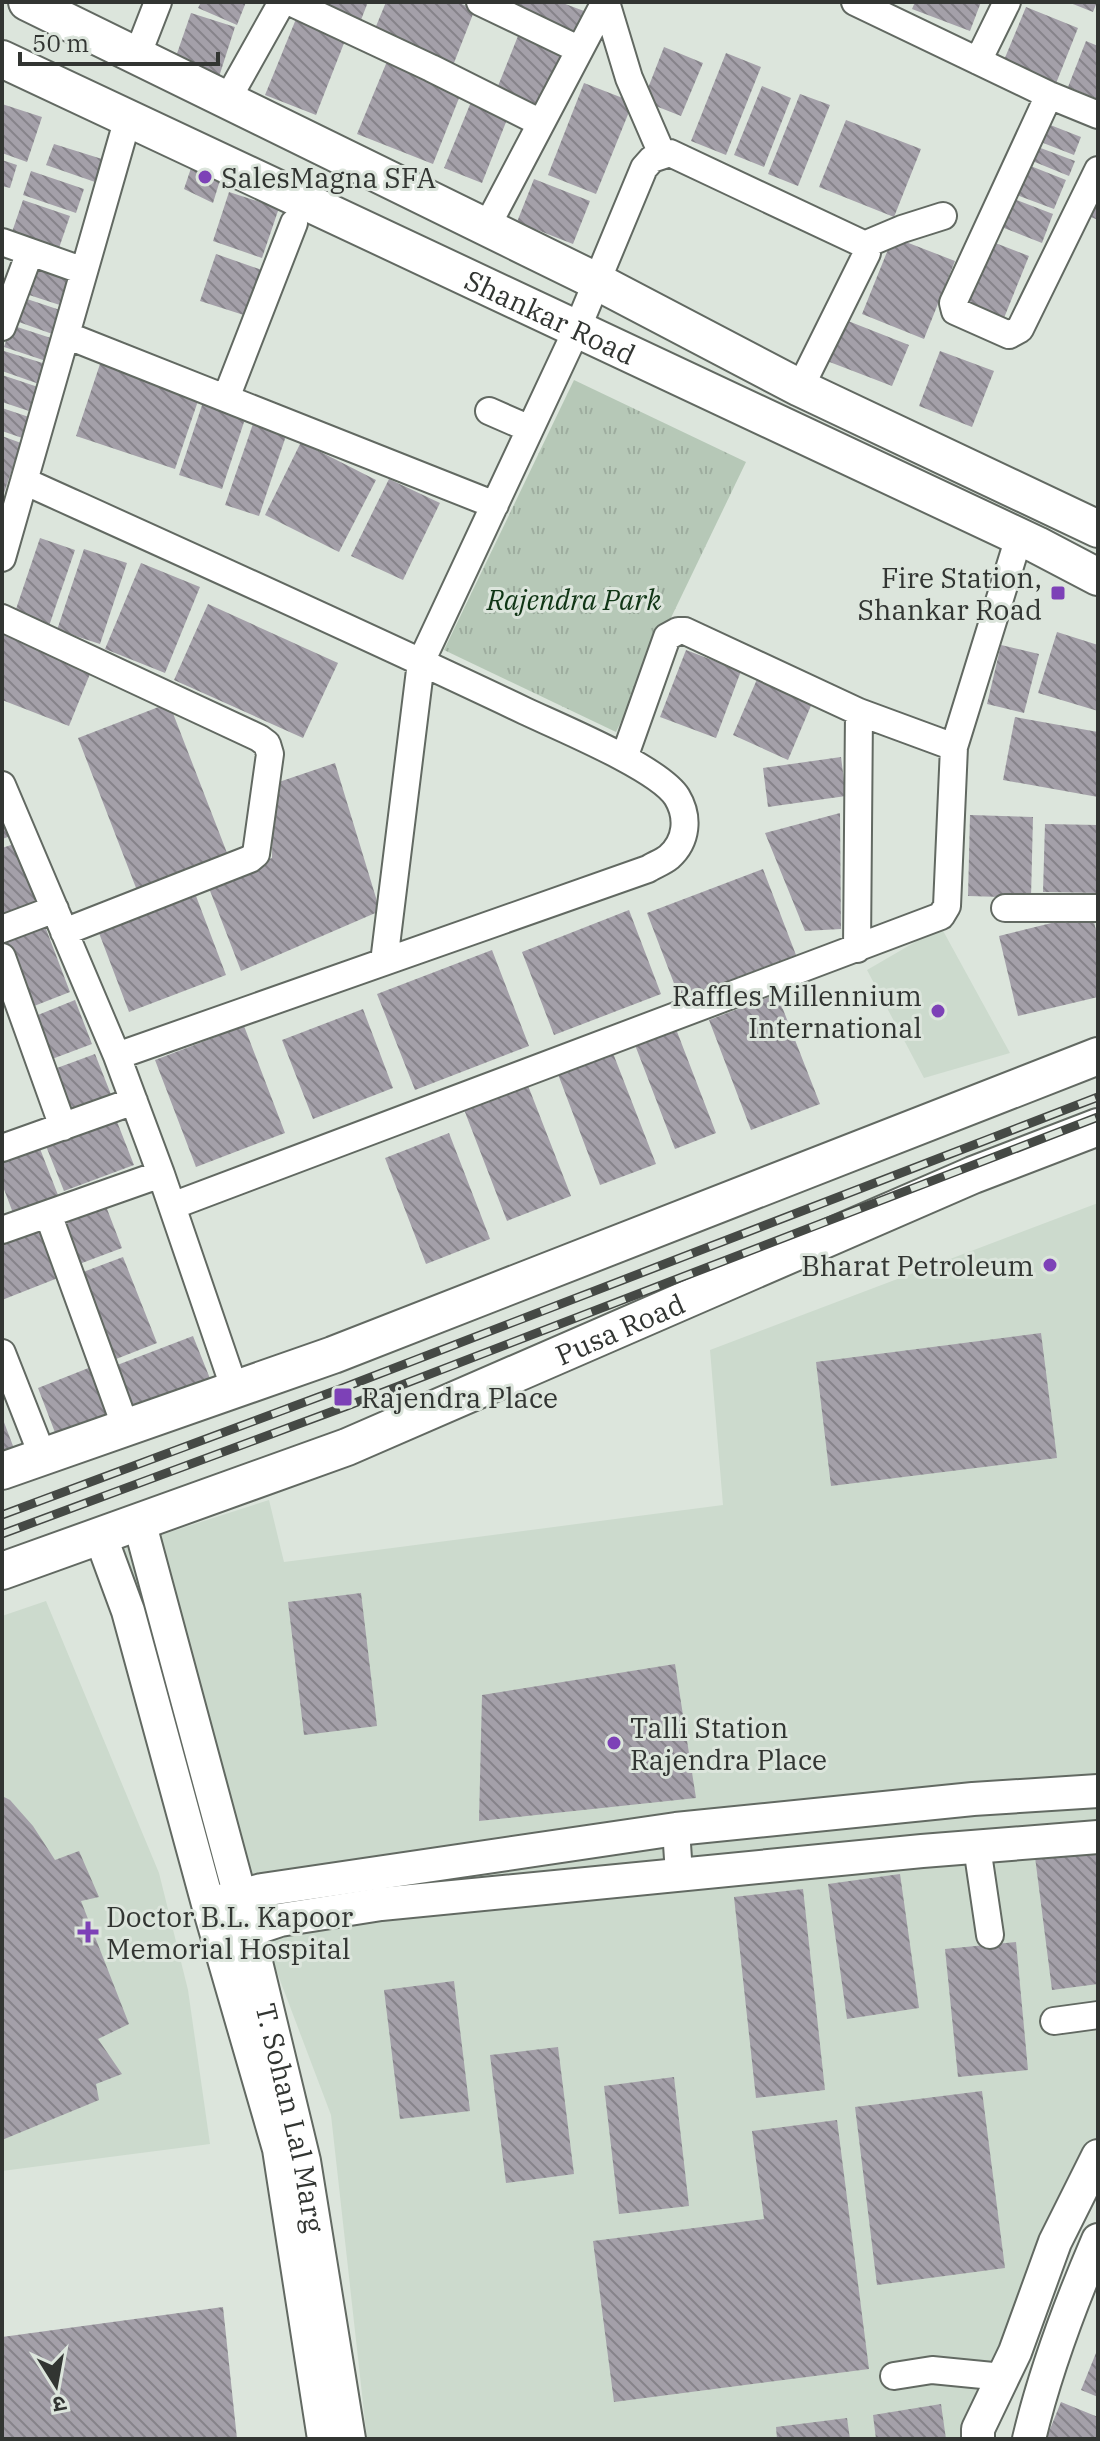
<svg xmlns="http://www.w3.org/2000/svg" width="1100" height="2441" viewBox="0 0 1100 2441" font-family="'IBM Plex Serif','Noto Sans Devanagari',serif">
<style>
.built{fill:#ccdacd}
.grass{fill:url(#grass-tufts)}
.building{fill:url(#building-back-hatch)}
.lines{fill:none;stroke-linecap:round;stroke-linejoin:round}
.minor-casing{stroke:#626962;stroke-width:30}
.tertiary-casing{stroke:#626962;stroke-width:36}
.secondary-casing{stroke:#626962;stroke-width:40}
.minor{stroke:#fff;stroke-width:26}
.tertiary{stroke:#fff;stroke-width:32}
.secondary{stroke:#fff;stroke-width:36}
.rail-casing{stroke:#454945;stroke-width:9}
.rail{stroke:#dce5dc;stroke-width:6;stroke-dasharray:18;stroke-linecap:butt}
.poi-dot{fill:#7d41b7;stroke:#dce5dc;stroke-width:3}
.labels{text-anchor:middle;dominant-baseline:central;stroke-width:6;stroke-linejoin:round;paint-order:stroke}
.poi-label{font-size:28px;fill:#323532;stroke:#dce5dc;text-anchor:start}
.street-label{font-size:28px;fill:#323532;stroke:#dce5dc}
.park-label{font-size:28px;font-style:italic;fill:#103515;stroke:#dce5dc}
</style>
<defs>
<pattern id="grass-tufts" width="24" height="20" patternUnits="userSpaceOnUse" patternTransform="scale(2)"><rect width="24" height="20" fill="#b6c8b7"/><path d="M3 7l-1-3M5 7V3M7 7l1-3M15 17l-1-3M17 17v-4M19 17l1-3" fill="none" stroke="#9dac9e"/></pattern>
<pattern id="building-back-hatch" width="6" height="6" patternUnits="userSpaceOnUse" patternTransform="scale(2)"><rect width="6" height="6" fill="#a4a0a9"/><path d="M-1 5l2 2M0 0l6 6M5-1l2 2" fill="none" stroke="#86838a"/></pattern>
</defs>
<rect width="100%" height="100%" fill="#dce5dc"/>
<path class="built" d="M941 927 1010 1053 924 1078 867 970Z
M1098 1203V2148L973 2439H367L331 2115 117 1549 269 1500 284 1562 723 1505 710 1350Z
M46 1601 159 1873 188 1990 210 2144 2 2171V1616Z"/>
<path class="grass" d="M574 380 746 462 616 732 444 650Z"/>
<path class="building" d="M201 2H246L237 25 198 8Z
M300 2H368L359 25Z
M386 2H456L475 9 452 68 372 36Z
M509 2H560L584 11 574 35Z
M915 2H981L970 31 912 9Z
M1068 2H1097L1093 12Z
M1026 7 1078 28 1055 86 1002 65Z
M191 13 235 27 217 83 172 68Z
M296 19 346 38 316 115 265 95Z
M518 36 566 55 543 115 494 96Z
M1086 41 1098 46V99L1068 87Z
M664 47 703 63 681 116 643 101Z
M726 53 761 67 726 155 691 141Z
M388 59 463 88 433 164 357 134Z
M584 83 633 102 596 194 548 175Z
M762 86 791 98 764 167 734 155Z
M800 94 830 105 798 186 768 174Z
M471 102 508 117 482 183 444 168Z
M2 104 42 117 27 162 2 153Z
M846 120 921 149 894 217 819 187Z
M1040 121 1081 137 1074 155 1033 139Z
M54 144 102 159 95 182 46 165Z
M1030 144 1075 161 1069 176 1025 158Z
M196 153 225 164 213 203 184 189Z
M2 160 17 165 10 188 2 186Z
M1023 163 1066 180 1054 209 1011 193Z
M31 171 84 189 76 213 23 195Z
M534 179 590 201 573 244 517 222Z
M229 192 279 208 262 258 213 241Z
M1006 196 1053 214 1042 243 994 224Z
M23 200 70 216 59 248 12 232Z
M1098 200V220L1091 217Z
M893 237 955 261 924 339 862 314Z
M985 239 1029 256 1004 318 960 300Z
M216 254 265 271 250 317 200 301Z
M33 264 79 280 69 308 23 293Z
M24 298 66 312 58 336 16 321Z
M843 319 909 345 892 386 827 361Z
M11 325 54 339 46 361 4 347Z
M4 351 49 365 42 385 2 371Z
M940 351 994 371 972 427 919 406Z
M101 361 200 395 175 469 76 436Z
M2 375 47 390 38 414 2 402Z
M203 402 246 416 222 489 179 475Z
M2 408 38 420 31 441 2 431Z
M255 418 288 430 259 516 225 505Z
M2 436 21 443 3 496H2Z
M301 442 376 480 339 552 265 515Z
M389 479 440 503 403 580 351 556Z
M40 538 75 550 49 626 14 615Z
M84 549 127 563 100 644 57 630Z
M141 563 200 587 165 673 105 649Z
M208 604 338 663 303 738 174 680Z
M1057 632 1098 645V711L1038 693Z
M2 634 92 669 69 726 2 700Z
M1001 645 1039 654 1024 713 987 704Z
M686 650 741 671 716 738 660 717Z
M758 677 813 701 788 760 733 735Z
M169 703 229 858 138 893 78 738Z
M1015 717 1098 732V797L1003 780Z
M841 757 846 796 768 807 763 768Z
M335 763 380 911 241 971 207 883 272 858 273 784Z
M2 804 14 835 2 839Z
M840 813 841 929 805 931 765 833Z
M970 815 1033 817 1031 898 968 896Z
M1045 824 1098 825V893L1043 892Z
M17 843 41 905 2 920V848Z
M763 869 796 955 680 999 647 913Z
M196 896 226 975 129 1012 99 933Z
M629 910 661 994 554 1035 522 952Z
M1092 913 1098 939V997L1018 1016 999 936Z
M43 921 70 992 29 1008 2 937Z
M492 950 529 1046 415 1090 377 994Z
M777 994 820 1104 751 1130 709 1020Z
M75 1000 92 1044 44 1062 28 1019Z
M363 1009 393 1088 313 1119 282 1040Z
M244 1026 285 1133 196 1167 155 1060Z
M676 1029 716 1133 675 1149 635 1045Z
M611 1048 656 1164 600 1185 556 1069Z
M95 1054 114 1102 65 1121 46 1072Z
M527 1083 571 1196 507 1221 463 1107Z
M114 1114 134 1165 64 1191 44 1141Z
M449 1133 490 1239 426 1264 385 1158Z
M37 1141 58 1195 13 1213 2 1184V1155Z
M104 1201 122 1248 74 1266 56 1220Z
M43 1226 63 1276 2 1300V1241Z
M123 1257 157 1343 111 1361 78 1274Z
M1041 1333 1057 1458 831 1486 816 1362Z
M193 1336 213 1386 131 1417 112 1367Z
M91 1367 112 1423 59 1443 38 1388Z
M2 1417 18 1459 2 1465Z
M361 1593 377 1726 304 1735 288 1602Z
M675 1664 696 1798 479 1821 482 1695Z
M2 1796 10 1800 33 1826 55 1860 79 1851 99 1897 81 1901 129 2024 98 2039 122 2074 96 2084 99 2100 2 2140Z
M1098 1849V1984L1052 1990 1035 1857Z
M900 1874 919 2008 847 2019 828 1884Z
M803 1889 825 2090 756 2098 734 1897Z
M1016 1942 1028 2070 958 2077 945 1949Z
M454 1981 470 2111 400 2119 384 1990Z
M558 2047 574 2174 506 2183 490 2055Z
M674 2077 689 2206 619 2214 604 2086Z
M982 2091 1005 2268 877 2285 855 2107Z
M837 2120 869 2369 614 2402 593 2241 764 2219 752 2131Z
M223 2307 237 2439H2V2337Z
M1098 2348V2397L1081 2390Z
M1061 2402 1098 2417V2439H1046Z
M941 2404 946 2439H876L873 2415Z
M847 2418 850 2439H777L776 2427Z"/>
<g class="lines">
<g class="minor-casing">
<path id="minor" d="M290 2 431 68 541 123
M480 2 578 49
M606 2 629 78 662 154
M855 2 1049 95 1098 115
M137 56 158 2
M978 61 1007 2
M1049 95 953 303 955 311 1009 335 1020 329 1098 170
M227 100 282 2
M486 228 605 2
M2 242 84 271
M864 245 902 229 943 216
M2 327 30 252
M66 335 495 505
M226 398 294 223
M489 411 530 429
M24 481C192 557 359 632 525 711 559 727 659 768 677 797 689 817 687 841 669 857 663 862 654 865 648 869L117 1056
M2 558 128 118
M2 618 259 738 267 744 270 754 256 854 250 859 64 932
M624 758 667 637 678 631H685L859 712 954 747
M2 785 117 1056 161 1174 235 1390
M1005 908H1098
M2 929 55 909
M857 949 859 712
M2 957 63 1127
M384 962 421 662 577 329 644 168 652 159 670 153 859 242 866 248 867 253 800 388
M2 1148 134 1101
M172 1206 941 916 947 906 954 747 1019 537
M48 1214 126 1428
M2 1230 161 1174
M2 1353 43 1457
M676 1829 679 1874
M977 1847 990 1935
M1054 2021 1098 2015
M894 2376 932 2370 1003 2377"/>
</g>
<g class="tertiary-casing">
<g id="tertiary">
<path id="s1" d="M139 1521 240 1896 304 2161 349 2439"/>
<path d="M100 1535 128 1611 208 1904 279 2149 324 2439"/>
<path d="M221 1901 262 1890 676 1829 973 1799 1098 1791"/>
<path d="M229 1937 280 1920 381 1904 922 1851 1098 1837"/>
<path d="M978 2439V2429L1015 2352 1055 2242 1098 2156"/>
<path d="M1029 2439C1045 2371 1070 2305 1098 2240"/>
</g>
</g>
<g class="secondary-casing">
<g id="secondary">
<path d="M27 2 596 281 800 388 1098 529"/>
<path id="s2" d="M2 59 1037 545 1098 577"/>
<path d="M2 1471 333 1355 1098 1056"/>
<path id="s3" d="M2 1571 347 1447 973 1175 1098 1127"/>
</g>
</g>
<use href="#minor" class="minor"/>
<use href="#tertiary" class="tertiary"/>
<use href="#secondary" class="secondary"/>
<g class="rail-casing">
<path id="rail" d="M2 1515 340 1389 1098 1097
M2 1534 347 1406 1098 1117"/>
</g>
<use href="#rail" class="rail"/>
</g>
<g class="poi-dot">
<circle cx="205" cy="177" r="8"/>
<rect x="1050" y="585" width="16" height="16" rx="4"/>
<circle cx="938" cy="1011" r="8"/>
<circle cx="1050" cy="1265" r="8"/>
<rect x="333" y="1387" width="20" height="20" rx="4"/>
<circle cx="614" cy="1743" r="8"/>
<path d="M84 1920h8v8h8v8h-8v8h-8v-8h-8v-8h8z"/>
</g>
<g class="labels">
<g class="poi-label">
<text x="221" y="177">SalesMagna SFA</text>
<text x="1042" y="577" text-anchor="end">Fire Station,<tspan x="1042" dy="32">Shankar Road</tspan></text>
<text x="922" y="995" text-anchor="end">Raffles Millennium<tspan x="922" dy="32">International</tspan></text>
<text x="1034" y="1265" text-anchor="end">Bharat Petroleum</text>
<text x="361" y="1397">Rajendra Place</text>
<text x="630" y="1727">Talli Station<tspan x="630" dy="32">Rajendra Place</tspan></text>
<text x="106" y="1916">Doctor B.L. Kapoor<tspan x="106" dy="32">Memorial Hospital</tspan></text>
</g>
<g class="street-label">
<text stroke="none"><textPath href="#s2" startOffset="606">Shankar Road</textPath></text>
<text stroke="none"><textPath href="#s3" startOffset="664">Pusa Road</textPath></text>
<text stroke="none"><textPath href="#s1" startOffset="616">T. Sohan Lal Marg</textPath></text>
</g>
<g class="park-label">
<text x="574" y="599">Rajendra Park</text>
</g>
</g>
<rect width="1100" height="2441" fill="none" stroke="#323532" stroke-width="8"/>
<g transform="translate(56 2385) rotate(169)" stroke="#dce5dc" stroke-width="6" paint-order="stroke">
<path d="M0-6L14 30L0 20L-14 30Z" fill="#323532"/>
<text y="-12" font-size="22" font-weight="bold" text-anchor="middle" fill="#323532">उ</text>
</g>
<path d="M20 52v12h198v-12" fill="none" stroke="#323532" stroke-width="4"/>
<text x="32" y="52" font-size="24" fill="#323532" stroke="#dce5dc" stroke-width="6" paint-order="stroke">50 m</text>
</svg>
